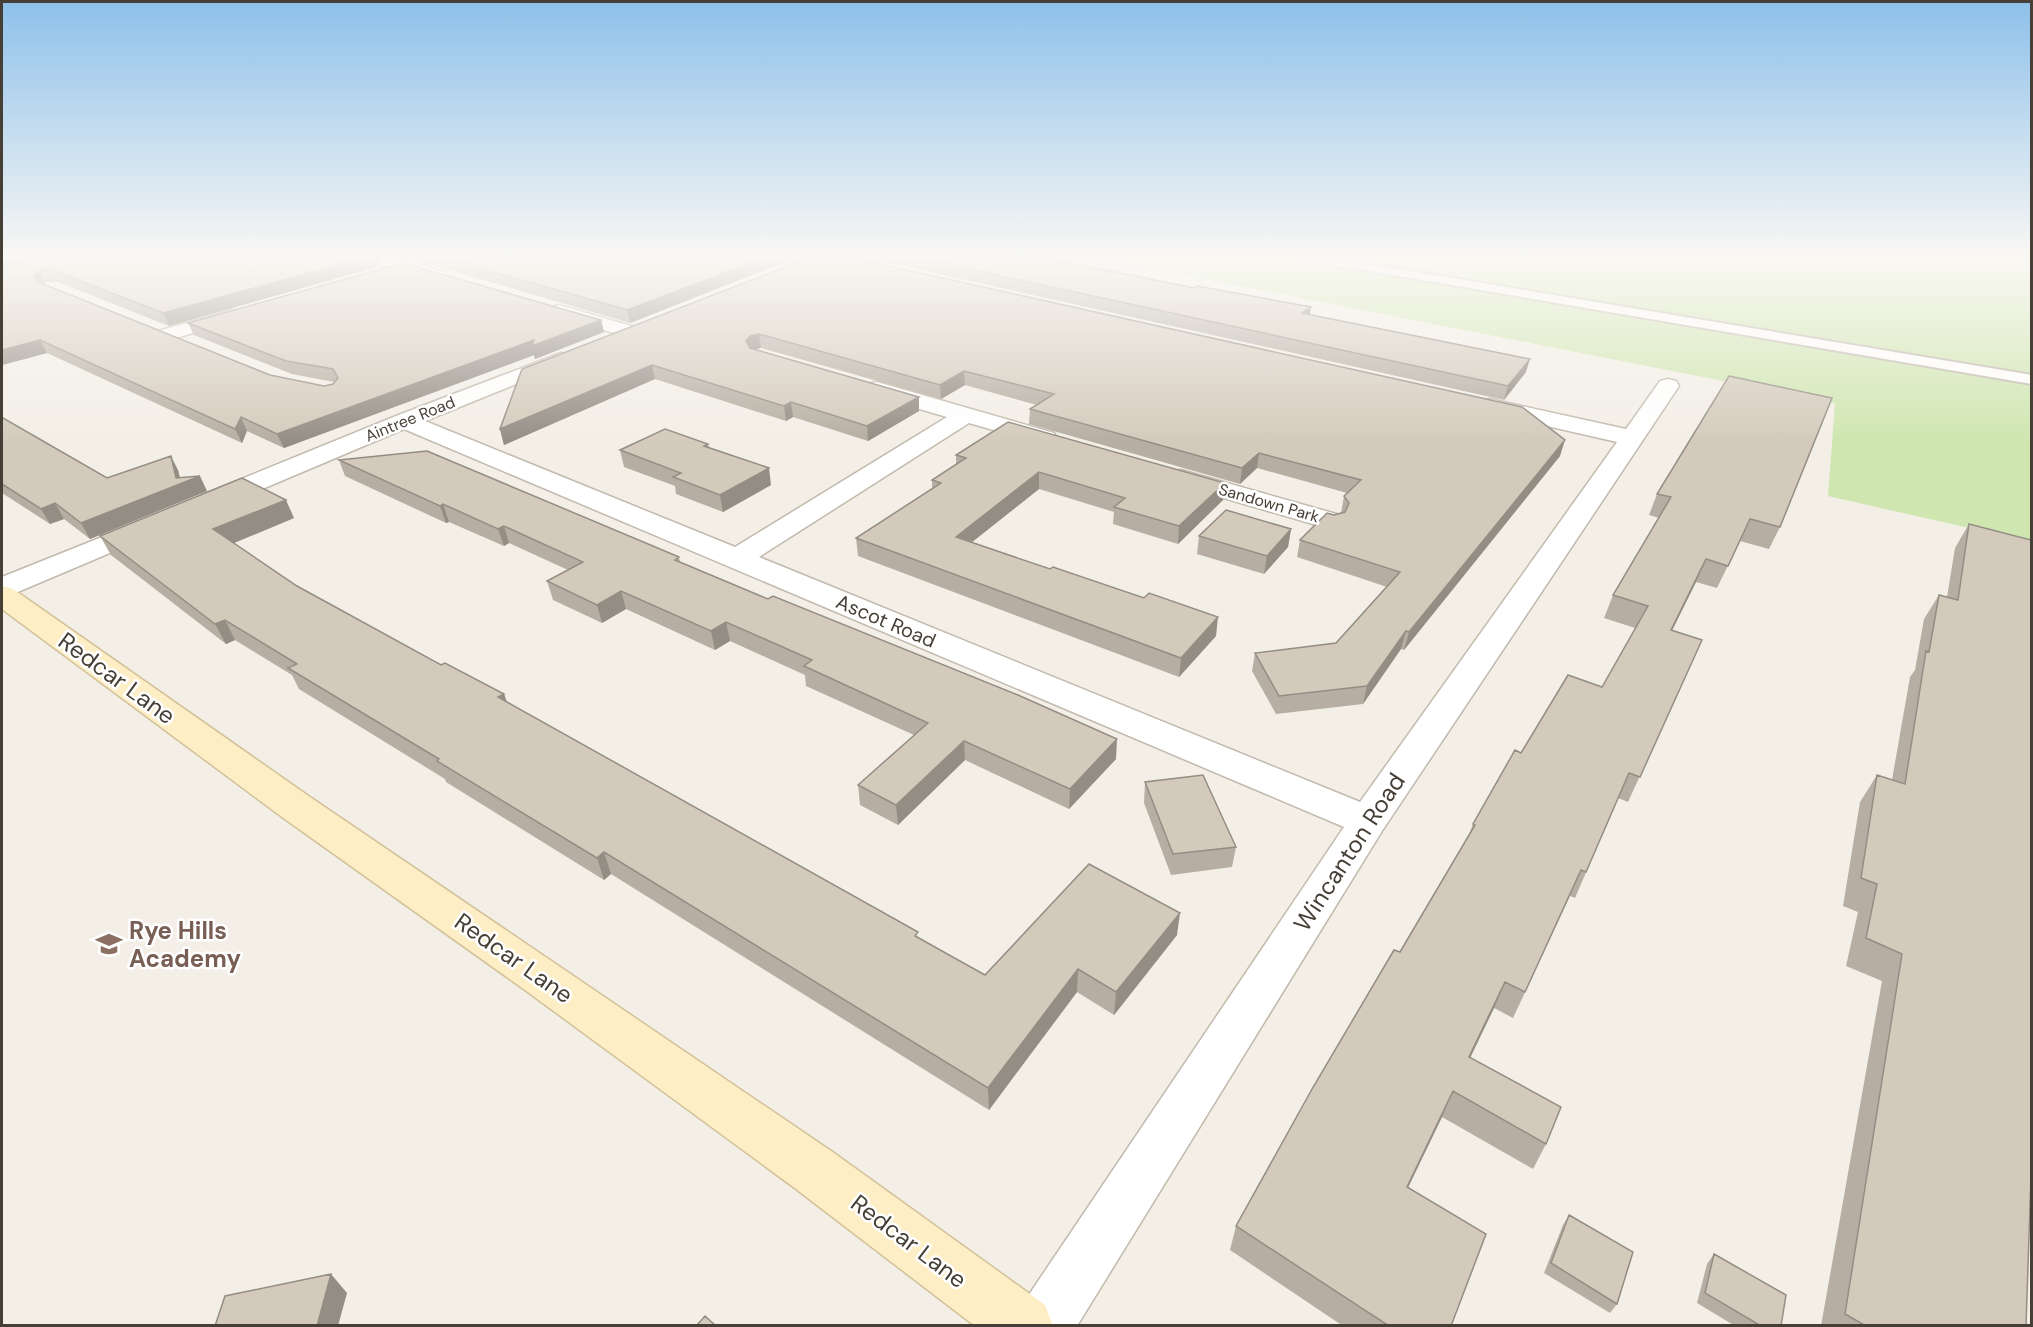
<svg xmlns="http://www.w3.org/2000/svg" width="2033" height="1327" viewBox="0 0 2033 1327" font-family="'DM Sans',sans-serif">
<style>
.green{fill:#cfe6b0}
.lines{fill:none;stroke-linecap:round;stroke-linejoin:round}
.lane-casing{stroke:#c1b9ac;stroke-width:4}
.street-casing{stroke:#c1b9ac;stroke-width:3}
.secondary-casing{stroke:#d2c198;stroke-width:3}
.lane{fill:#fff;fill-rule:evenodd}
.street{fill:#fff;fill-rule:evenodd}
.secondary{fill:#fdeec6;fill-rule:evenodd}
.wall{fill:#b6aea2}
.shaded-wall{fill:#948d84}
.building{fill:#d4cabc;stroke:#948d84;stroke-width:1.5}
.labels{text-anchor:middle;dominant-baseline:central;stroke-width:5;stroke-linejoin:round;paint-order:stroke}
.far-street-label{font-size:16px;fill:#463f36;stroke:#fff}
.street-label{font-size:20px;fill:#463f36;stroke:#fff}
.near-street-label{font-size:24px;fill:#463f36;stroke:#fff}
.near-education-label{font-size:24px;font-weight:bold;fill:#785e54;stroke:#fff;text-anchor:start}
</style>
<rect width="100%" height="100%" fill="#f3efe7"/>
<path class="green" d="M1093 257H2031V542L1828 496 1835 403Z"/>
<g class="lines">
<g class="lane-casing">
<path id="lane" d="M1299 257H1327L2032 375V384L1304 260Z"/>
</g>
<g class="street-casing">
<path id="street" d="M368 257H395L446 273 449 277 446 281 440 282 370 261Z
M559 305 638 328 641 332 638 336 631 338 552 315 549 311 552 307Z
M232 310 239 312 242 316 239 320 165 341 158 339 155 335 158 331Z
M561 353 568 355 571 359 568 363 425 421 735 547 947 417 868 394 865 389 868 384 876 382 884 384 1054 433 1057 438 1054 443 1045 445 969 423 759 557 1360 802 1617 442 1482 411 1479 406 1482 401 1490 399 1626 429 1660 381 1668 379 1676 381 1679 386 1382 831 1077 1326H1014L1022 1305 1344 827 404 429 220 507 211 509 202 507 198 501 202 495 396 416Z
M1181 470 1340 515 1344 521 1340 527 1330 529 1172 483 1168 478 1172 473Z
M147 519 157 521 161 527 157 533 13 594 2 597V577Z"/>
</g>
<g class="secondary-casing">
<path id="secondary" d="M2 586 13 589 310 797 834 1153 1045 1305 1053 1326H975L796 1189 525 990 282 817 2 609Z"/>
</g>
<use href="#lane" class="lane"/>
<use href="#street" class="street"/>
<use href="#secondary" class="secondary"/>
</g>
<path class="wall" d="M41 257H378L380 266 169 326 58 282H45L43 284 270 375 324 386 333 384 334 382 292 374 194 335 188 323 601 320 604 332 535 359 534 355 284 448 247 431 242 443 47 353 2 365V266Z
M405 257H798L630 323Z
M811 257 1560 456 1404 650 1401 649 1363 704 1276 714 1252 671 1255 653 1336 643 1387 587 1297 557 1300 540 1334 515 1341 513 1344 496 1347 493 1257 468 1240 484 1029 424 1030 409 1037 405 965 385 941 399 761 348 754 349 919 397V411L868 441 793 417 786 421 655 379 504 445 500 429Z
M863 257H1041L1194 288 1311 307 1310 315 1526 372 1504 400Z
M2 419 107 478 178 470 180 478 207 491 90 539 64 519 50 524 2 493Z
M708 444 709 447 771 485 723 512 676 494 675 486 624 467 620 450Z
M956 455 1225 483 1223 500 1178 544 1113 524 1114 512 1039 489 972 542 1216 636 1179 677 858 556 856 538 932 489V480L956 464Z
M339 460 679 557 680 562 1116 759 1069 809 965 760 898 825 860 805 858 785 914 735 806 686 805 675 730 641 715 650 626 609 602 623 553 600 547 581 568 570 509 543 504 546 449 522 446 523 345 476Z
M1657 494 1780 527 1769 549 1740 541 1717 588 1696 582 1672 630 1702 640 1628 802 1618 798 1575 898 1570 896 1513 1018 1494 1008 1470 1058 1546 1144 1533 1169 1442 1117 1408 1188 1451 1326H1343L1230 1250 1236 1226 1468 837 1473 824 1521 753 1602 687 1635 628 1604 618 1613 595 1659 518 1649 515Z
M294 518 234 543 297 586 441 665 504 694 507 702 985 975 1177 935 1114 1015 1077 992 989 1110 611 874 604 880 446 782 445 779 299 689 292 675 235 640 226 644 111 555 100 536Z
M1969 524 2026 1326H1821L1882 981 1846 966 1858 912 1843 906 1860 802 1877 775 1892 780 1910 677 1915 670 1924 619 1939 595 1947 597 1955 548Z
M1291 529 1288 547 1264 574 1197 554 1199 536Z
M1145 782 1236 847 1232 867 1171 875 1144 803Z
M1569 1215 1617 1304 1610 1313 1544 1273 1563 1225Z
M1714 1254 1781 1326H1735L1697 1303 1707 1264Z"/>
<path class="shaded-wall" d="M2 257H31L2 265Z
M367 257H378L380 266 169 326 163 313Z
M767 257H798L630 323 627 310Z
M39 270 45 282 40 288 34 276Z
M1311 307 1309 319 1302 313Z
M601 320 604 332 535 359 534 355 284 448 277 434 534 340Z
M759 334 761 348 752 350 748 355 746 341 750 336Z
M40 340 47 353 2 365V350Z
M1530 359 1526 372 1504 400 1508 386Z
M652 365 655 379 504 445 500 429Z
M964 371 965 385 941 399 940 385Z
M919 397V411L868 441 867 426Z
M791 402 793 417 786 421 784 406Z
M241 417 247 431 242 443 235 429Z
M1565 440 1560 456 1404 650 1409 632Z
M1259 453 1257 468 1240 484 1242 468Z
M171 456 178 470 181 483 200 476 207 491 90 539 81 523 176 478Z
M769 468 771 485 723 512 720 495Z
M1039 472V489L957 554 956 537Z
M1225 483 1223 500 1178 544 1179 526Z
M286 500 294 518 222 548 213 529Z
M55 503 64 519 50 524 41 509Z
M443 504 449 522 446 523 440 506Z
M504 526 509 543 504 546 498 529Z
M1291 529 1288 547 1264 574 1267 556Z
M1706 559 1696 582 1661 653 1671 630Z
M621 591 626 609 602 623 597 605Z
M1218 617 1216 636 1179 677 1181 658Z
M225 620 235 640 226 644 215 624Z
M726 622 730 641 715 650 711 631Z
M1406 631 1401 649 1363 704 1367 686Z
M504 694 511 715 498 697Z
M1117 739 1116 759 1069 809 1070 789Z
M964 741 965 760 898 825 896 805Z
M604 852 611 874 604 880 597 858Z
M1180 913 1177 935 1114 1015 1116 992Z
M1078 969 1077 992 989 1110 988 1088Z
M1505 982 1494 1008 1458 1083 1469 1057Z
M1453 1091 1442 1117 1396 1212 1407 1187Z
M331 1274 347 1293 338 1326H317Z"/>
<path class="building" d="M41 257H367L163 313 52 270H39L34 276 38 282 270 375 324 386 333 384 338 378 333 369 286 361 188 323 403 263 601 320 532 346 534 340 277 434 241 417 235 429 40 340 2 350V266Z
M441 257H767L627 310Z
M811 257H848L1522 407 1565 440 1409 632 1406 631 1367 686 1279 696 1255 653 1336 643 1400 572 1300 540 1327 513 1334 515 1345 512 1349 503 1344 496 1361 480 1259 453 1242 468 1030 409 1054 394 964 371 940 385 759 334 750 336 746 341 750 348 919 397 867 426 791 402 784 406 652 365 500 429 522 369Z
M913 257H1041L1194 288 1197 286 1311 307 1302 313 1530 359 1508 386Z
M1729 376 1832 398 1780 527 1750 519 1728 566 1706 559 1671 630 1702 640 1640 777 1629 773 1586 872 1581 870 1525 992 1505 982 1469 1057 1561 1107 1546 1144 1453 1091 1407 1187 1486 1234 1451 1326H1389L1236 1226 1312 1089 1394 950 1400 952 1475 825 1473 824 1515 750 1521 753 1568 675 1602 687 1648 606 1613 595 1671 497 1657 494Z
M3 418 107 478 171 456 176 478 200 476 81 523 55 503 41 509 2 484V419Z
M1008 422 1225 483 1179 526 1114 507 1125 498 1039 472 956 537 1050 569 1053 567 1144 598 1149 593 1218 617 1181 658 856 538 941 483 932 480 966 458 956 455Z
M665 429 708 444 704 446 769 468 720 495 673 477 681 473 620 450Z
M427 451 679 557 675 560 768 599 773 596 1018 695 1117 739 1070 789 964 741 896 805 858 785 928 723 804 666 812 660 726 622 711 631 621 591 597 605 547 581 583 562 504 526 498 529 443 504 440 506 339 460Z
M242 478 286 500 213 529 297 586 441 665 445 663 504 694 498 697 918 932 915 936 985 975 1089 864 1180 913 1116 992 1078 969 988 1088 604 852 597 858 437 761 439 759 288 668 297 664 225 620 215 624 100 536Z
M1226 510 1291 529 1267 556 1199 536Z
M1969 524 2031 540V1177L2026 1326H1866L1845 1314 1902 954 1866 938 1877 884 1861 878 1877 775 1905 784 1926 651 1929 652 1939 595 1958 600Z
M1203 775 1236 847 1173 854 1145 782Z
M1569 1215 1633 1252 1617 1304 1551 1263Z
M1714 1254 1786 1295 1781 1326H1761L1705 1293Z
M331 1274 317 1326H215L225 1296Z
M705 1316 716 1326H696Z"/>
<linearGradient id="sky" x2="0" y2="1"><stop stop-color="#8dc0ea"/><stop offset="0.58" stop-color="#faf8f4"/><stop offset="1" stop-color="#faf8f4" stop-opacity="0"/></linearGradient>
<rect width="2033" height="443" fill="url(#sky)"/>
<defs>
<g id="school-bare" transform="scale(2.07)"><path d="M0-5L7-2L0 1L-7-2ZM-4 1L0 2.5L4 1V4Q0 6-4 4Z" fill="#8d6e63" stroke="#fff" stroke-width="2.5" paint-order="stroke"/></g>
</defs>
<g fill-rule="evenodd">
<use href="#school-bare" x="109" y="944"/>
</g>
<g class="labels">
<g class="far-street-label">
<text transform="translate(410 419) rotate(-22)">Aintree Road</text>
<text transform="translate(1269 503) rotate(16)">Sandown Park</text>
</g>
<g class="street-label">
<text transform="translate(886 621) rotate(23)">Ascot Road</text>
</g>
<g class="near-street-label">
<text transform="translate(117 678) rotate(36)">Redcar Lane</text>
<text transform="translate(1349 852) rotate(-57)">Wincanton Road</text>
<text transform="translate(514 958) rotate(35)">Redcar Lane</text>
<text transform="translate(909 1241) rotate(37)">Redcar Lane</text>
</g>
<g class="near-education-label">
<text x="129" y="930">Rye Hills<tspan x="129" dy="28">Academy</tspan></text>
</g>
</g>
<rect width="2033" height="1327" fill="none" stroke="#463f36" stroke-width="6"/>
</svg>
